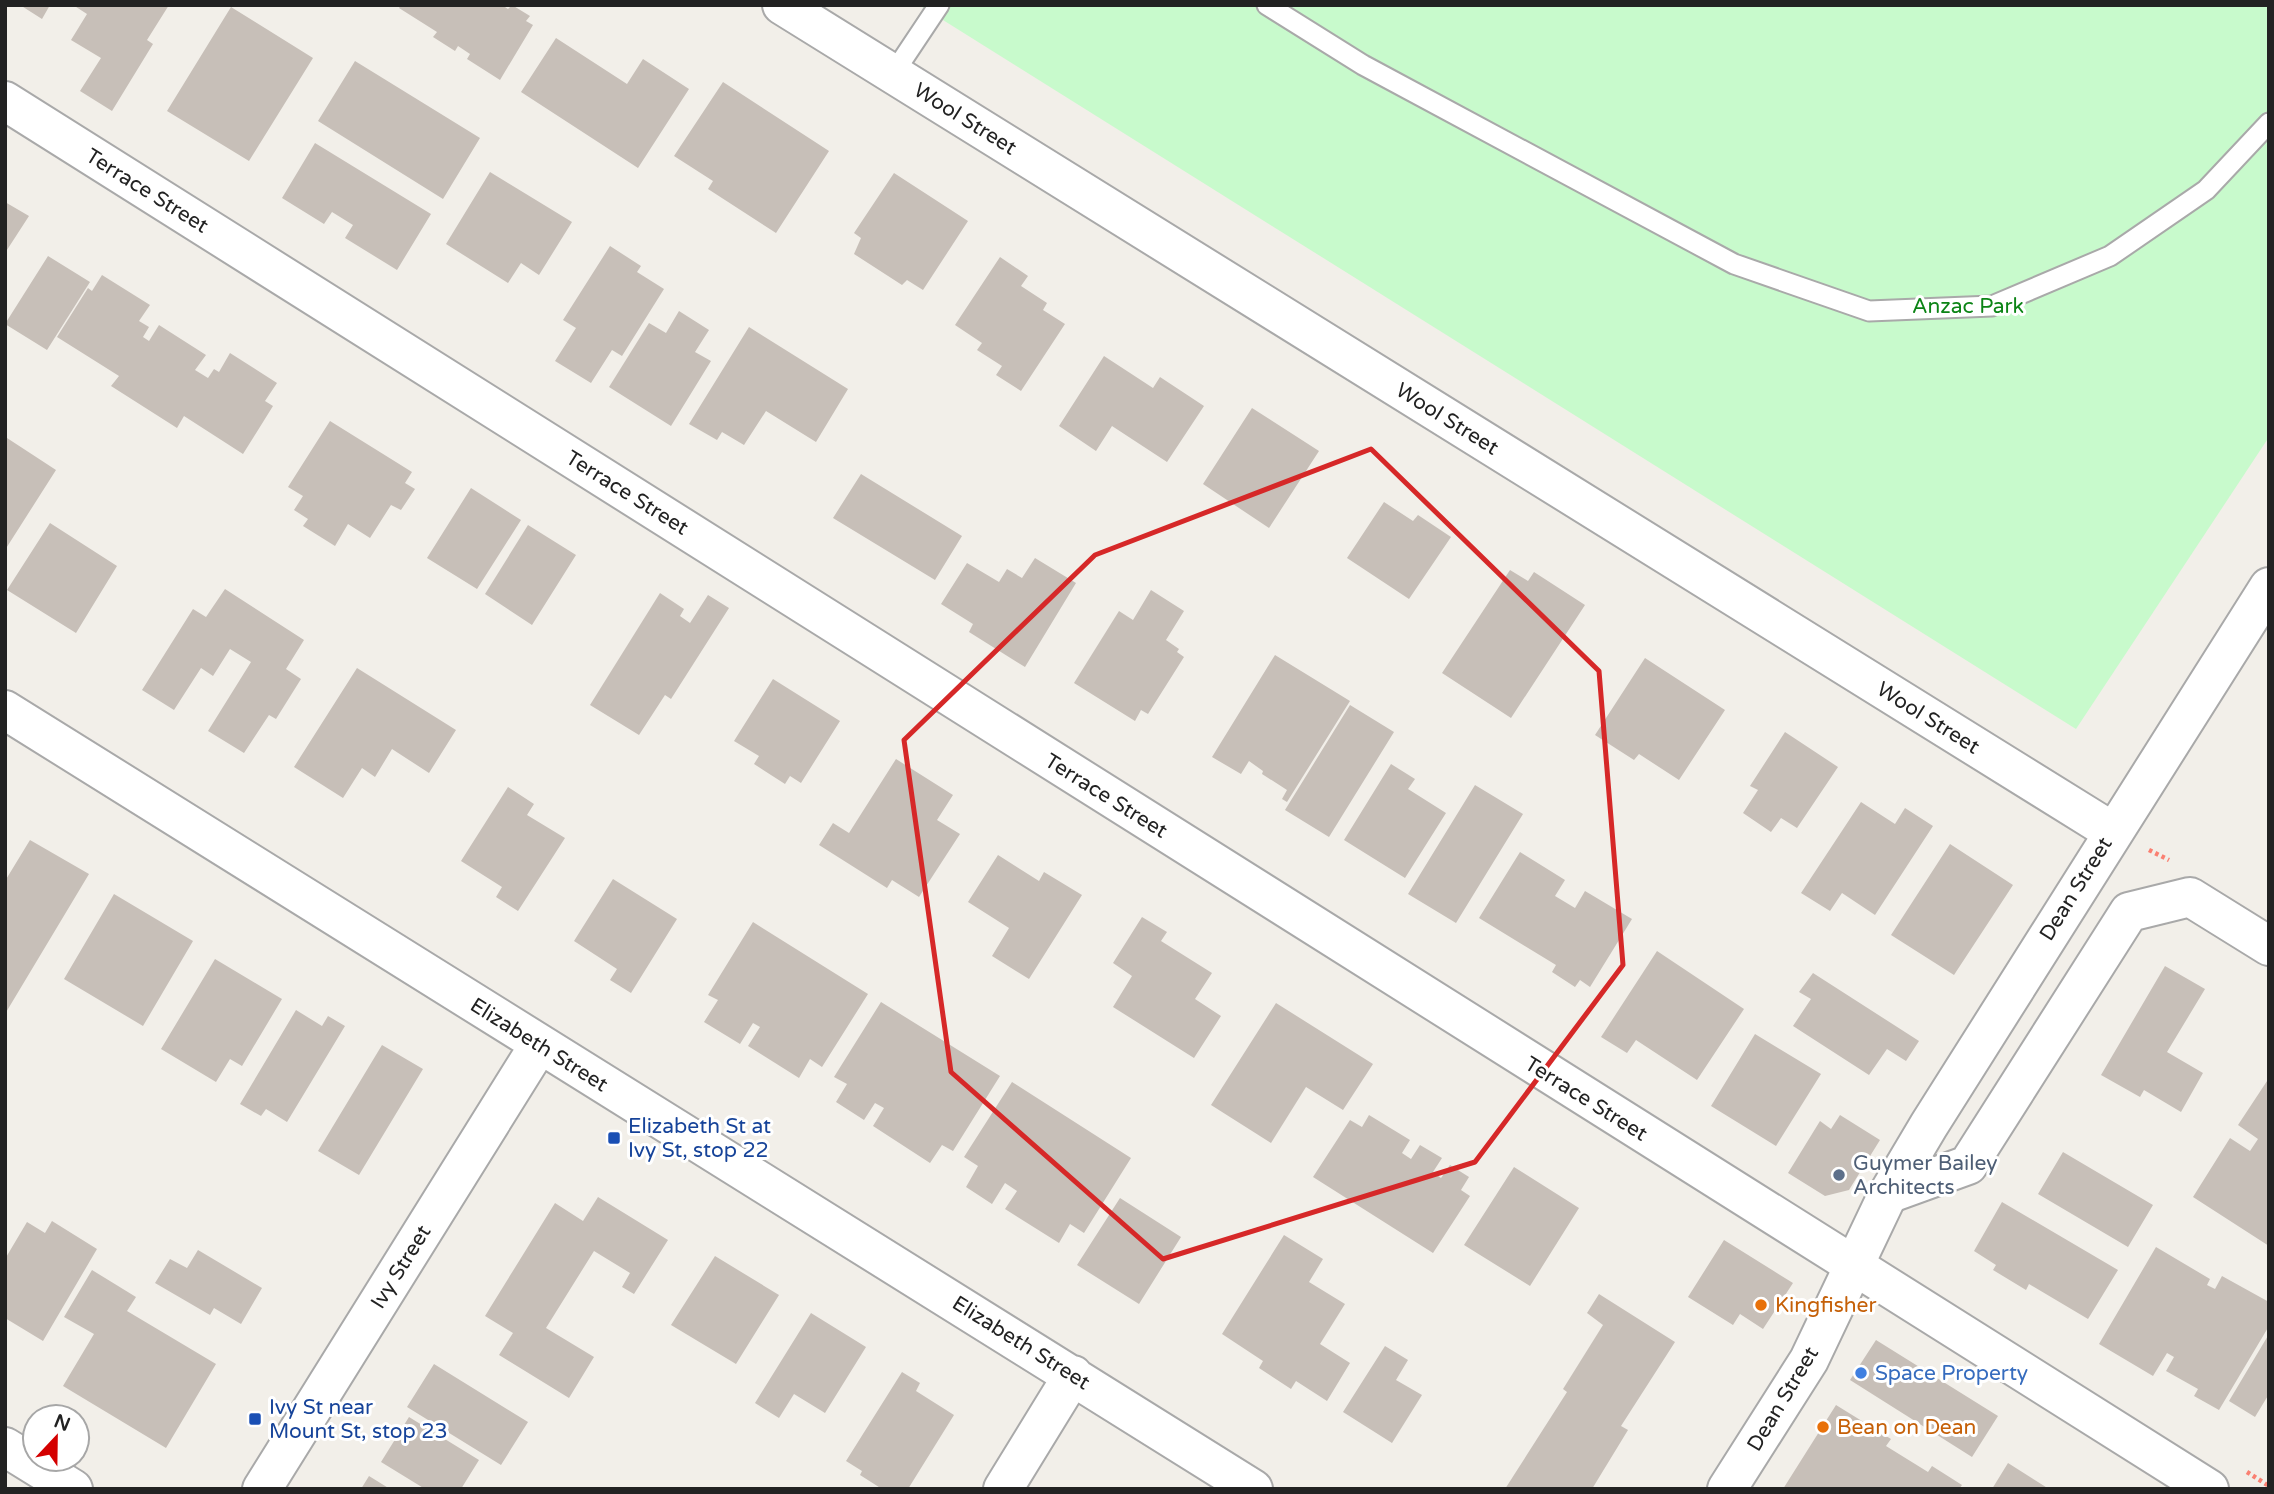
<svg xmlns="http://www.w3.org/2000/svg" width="2274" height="1494" viewBox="0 0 2274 1494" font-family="'Varela Round',sans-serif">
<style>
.park{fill:#c8facc}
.building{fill:#c7bfb8}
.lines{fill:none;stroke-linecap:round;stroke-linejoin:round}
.service-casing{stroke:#a9a9a9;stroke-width:23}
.minor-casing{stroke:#a9a9a9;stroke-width:42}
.tertiary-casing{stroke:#a9a9a9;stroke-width:42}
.path{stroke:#fa8072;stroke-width:4.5;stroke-dasharray:3.5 3.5;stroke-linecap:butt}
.service{stroke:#fff;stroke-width:19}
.minor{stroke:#fff;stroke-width:38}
.tertiary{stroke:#fff;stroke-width:38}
.marked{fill:none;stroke:#d62828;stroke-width:5;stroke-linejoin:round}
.transit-dot{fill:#1a4fb4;stroke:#fff;stroke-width:2.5}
.service-dot{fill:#5c6f8a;stroke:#fff;stroke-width:2.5}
.food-dot{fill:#e8710a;stroke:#fff;stroke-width:2.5}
.shop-dot{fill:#3f7fe0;stroke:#fff;stroke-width:2.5}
.labels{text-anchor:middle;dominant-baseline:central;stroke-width:6;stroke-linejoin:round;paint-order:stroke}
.street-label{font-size:21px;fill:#222;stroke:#fff}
.park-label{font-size:21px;fill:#0c8416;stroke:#fff}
.transit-label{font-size:21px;fill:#164399;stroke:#fff;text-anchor:start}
.service-label{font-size:21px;fill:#4e5e75;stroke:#fff;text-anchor:start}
.food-label{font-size:21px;fill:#c56008;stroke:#fff;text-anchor:start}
.shop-label{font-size:21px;fill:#366cbe;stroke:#fff;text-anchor:start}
</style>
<rect width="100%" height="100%" fill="#f2efe9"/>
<path class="park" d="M919 5H2269V437L2076 729Z"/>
<path class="building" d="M20 5H50L42 19Z
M73 5H169L147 40 153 44 112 111 80 91 101 58 71 40 87 14Z
M401 5H502L508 9 512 5 530 16 526 21 533 25 500 80 467 59 470 54 458 46 455 51 433 37 437 32 399 8Z
M231 7 313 58 249 161 167 111Z
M556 38 627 84 643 59 689 89 638 168 521 92Z
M355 61 480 138 443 199 318 121Z
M723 82 829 151 776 233 708 189 713 181 674 156Z
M315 143 431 214 397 270 345 238 353 225 332 212 324 224 282 198Z
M490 172 572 222 539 275 521 263 508 283 446 244Z
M894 173 968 221 923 290 907 280 902 285 854 254 861 238 854 233Z
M5 202 29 216 5 253Z
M610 246 641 266 637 272 664 289 622 356 612 350 591 383 555 361 576 328 563 320Z
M48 256 90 282 47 350 5 324Z
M1000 257 1028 276 1021 286 1047 303 1043 310 1065 324 1021 391 996 375 1002 366 977 350 982 343 955 325Z
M102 275 150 305 139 321 149 327 143 337 149 341 159 325 206 355 195 370 208 378 214 369 219 372 230 353 277 383 265 401 273 406 243 454 184 416 177 428 111 386 119 376 57 337 88 288 92 291Z
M679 311 709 330 695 352 711 361 671 426 609 387 649 323 666 333Z
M749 327 848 389 816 442 766 411 744 445 722 432 717 440 689 424Z
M1104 356 1153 388 1160 377 1204 406 1167 462 1112 426 1096 451 1059 426Z
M1252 408 1319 451 1269 528 1203 484Z
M330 421 412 472 405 483 415 489 401 510 391 505 370 538 348 524 335 546 303 526 308 519 294 510 303 496 288 487Z
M7 438 56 470 5 550V441Z
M861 474 962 536 935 580 833 518Z
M471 488 521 520 477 589 427 558Z
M1384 502 1413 521 1418 515 1451 537 1409 599 1347 558Z
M50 523 117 566 76 633 7 590Z
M528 525 576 555 532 625 485 594Z
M1035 558 1076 583 1025 667 969 632 973 624 941 604 967 563 999 582 1007 569 1022 578Z
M1510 570 1528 581 1534 572 1585 605 1511 718 1442 673Z
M225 589 304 640 286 669 301 679 276 719 269 715 244 753 208 731 251 662 230 649 213 676 201 668 174 710 142 690 193 609 206 617Z
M1151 590 1184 611 1166 640 1179 649 1177 652 1184 657 1148 714 1141 710 1135 721 1074 683 1119 611 1133 620Z
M660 593 684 609 680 616 690 623 708 595 729 608 671 699 665 695 639 735 590 705Z
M1275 655 1350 701 1287 802 1282 799 1287 790 1262 774 1263 771 1249 761 1241 774 1212 757Z
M1645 658 1725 710 1679 780 1639 754 1634 760 1595 735Z
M357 668 456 730 429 773 392 749 375 777 362 768 343 798 294 767Z
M773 679 840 721 801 783 790 776 785 784 754 764 759 756 734 741Z
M1350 705 1394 732 1329 837 1285 810Z
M1785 732 1838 767 1797 828 1781 818 1771 832 1743 813 1758 790 1750 786Z
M896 759 953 795 937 820 960 834 919 897 892 880 887 888 819 845 833 823 849 833Z
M1391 764 1415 779 1408 789 1446 813 1405 878 1344 840Z
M1475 785 1523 814 1456 923 1408 894Z
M508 787 534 804 527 815 565 838 518 911 496 897 502 887 461 861Z
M1861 802 1895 824 1905 808 1933 826 1875 915 1842 893 1830 911 1801 893Z
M30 840 89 874 5 1014V881Z
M1950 844 2013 885 1954 975 1891 935Z
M1520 852 1565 880 1555 896 1575 908 1585 891 1632 919 1590 987 1580 980 1575 987 1552 972 1556 965 1479 918Z
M998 855 1039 881 1044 872 1082 895 1029 979 992 956 1009 928 968 902Z
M613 879 677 919 631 993 610 980 617 969 574 941Z
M114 894 193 941 143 1026 64 979Z
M1142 917 1167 932 1161 941 1212 973 1195 999 1221 1016 1194 1058 1113 1007 1132 976 1113 963Z
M753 922 868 994 822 1067 810 1059 799 1078 748 1046 760 1027 753 1023 740 1044 704 1022 718 1000 708 995Z
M1657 951 1744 1009 1697 1080 1636 1040 1627 1053 1601 1037Z
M215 959 282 999 242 1066 230 1059 216 1082 161 1049Z
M2165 966 2205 989 2167 1052 2203 1073 2181 1112 2144 1090 2140 1097 2101 1075Z
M1813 973 1919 1041 1906 1061 1887 1049 1869 1075 1793 1026 1811 999 1799 992Z
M881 1002 1000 1076 953 1151 942 1145 930 1163 873 1126 884 1108 875 1103 864 1120 836 1102 847 1084 834 1077Z
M1276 1003 1373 1064 1343 1110 1306 1087 1271 1143 1211 1105Z
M296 1010 322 1026 328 1016 345 1026 287 1122 266 1109 261 1116 240 1104Z
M1755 1034 1821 1074 1776 1146 1711 1106Z
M382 1045 423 1069 359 1175 318 1151Z
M2269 1078V1246L2193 1197 2230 1138 2250 1151 2258 1139 2238 1125Z
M1012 1082 1131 1158 1084 1233 1070 1224 1059 1243 1005 1209 1017 1191 1005 1183 992 1204 966 1187 978 1166 964 1157Z
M1369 1115 1410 1140 1402 1153 1411 1159 1420 1145 1442 1158 1433 1172 1441 1178 1450 1165 1469 1177 1461 1190 1470 1196 1433 1253 1313 1177 1350 1120 1362 1127Z
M1840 1115 1880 1140 1849 1190 1825 1196 1788 1173 1820 1121 1831 1129Z
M2063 1152 2153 1205 2128 1247 2038 1194Z
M1514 1167 1579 1208 1530 1286 1464 1245Z
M598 1197 668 1240 634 1294 622 1287 630 1273 594 1251 546 1328 594 1357 569 1398 499 1355 513 1333 485 1316 555 1203 583 1221Z
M1120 1198 1181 1237 1139 1304 1077 1265Z
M2002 1202 2118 1270 2088 1319 2029 1284 2026 1290 1993 1270 1996 1265 1974 1251Z
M52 1221 97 1249 43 1341 5 1318V1259L27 1222 45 1233Z
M1284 1235 1323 1259 1309 1282 1345 1304 1320 1344 1350 1363 1327 1401 1296 1381 1291 1389 1259 1368 1263 1361 1222 1334Z
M1724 1240 1793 1283 1763 1329 1740 1314 1733 1325 1688 1297Z
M2156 1247 2210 1279 2207 1285 2215 1289 2222 1276 2269 1302V1326L2219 1410 2194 1396 2198 1389 2166 1371 2174 1357 2167 1353 2153 1376 2099 1344Z
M198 1250 262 1288 241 1324 214 1308 210 1315 155 1283 170 1259 187 1268Z
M715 1256 779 1295 736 1364 671 1325Z
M92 1270 136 1297 127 1311 216 1364 166 1448 63 1386 94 1334 64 1317Z
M1599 1294 1675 1342 1621 1426 1628 1430 1592 1489H1505L1567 1392 1563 1389 1603 1325 1587 1313Z
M811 1313 866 1347 825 1413 794 1394 779 1418 755 1403Z
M2269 1334V1394L2255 1417 2229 1401Z
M1876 1340 1998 1416 1972 1457 1850 1380Z
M1385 1346 1408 1360 1396 1380 1422 1395 1392 1443 1343 1412Z
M434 1364 528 1422 501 1465 407 1407Z
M902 1372 920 1383 916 1391 954 1415 908 1489H882L860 1475 862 1471 846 1461Z
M1836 1405 1891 1439 1886 1446 1928 1472 1932 1466 1962 1485 1959 1489H1783Z
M409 1417 479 1460 461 1489H425L381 1462Z
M2008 1463 2049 1489H1992Z
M369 1476 390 1489H361Z"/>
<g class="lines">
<g class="service-casing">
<path id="service" d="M1267 5 1363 65 1734 264 1869 311 1992 306 2110 256 2206 190 2269 123
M893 74 939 5"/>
</g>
<g class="minor-casing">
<path id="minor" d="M782 5 2113 832
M5 101 2209 1489
M5 710 1253 1489
M1888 1194 1968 1165 2129 912 2190 897 2269 946
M5 1447 73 1489
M262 1489 539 1045
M1003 1489 1073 1375"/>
</g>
<g class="tertiary-casing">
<path id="tertiary" d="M1727 1489 1809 1360 1888 1194 1929 1125 2269 587"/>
</g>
<path class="path" d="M2149 850 2169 860
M2247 1472 2269 1486"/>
<use href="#service" class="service"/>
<use href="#minor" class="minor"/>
<use href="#tertiary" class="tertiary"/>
</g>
<path class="marked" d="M1371 449 1599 671 1623 965 1475 1162 1163 1259 951 1072 904 740 1095 555Z"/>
<g class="transit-dot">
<rect x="607" y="1131" width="14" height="14" rx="3.5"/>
<rect x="248" y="1412" width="14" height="14" rx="3.5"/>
</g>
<circle class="service-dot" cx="1839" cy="1175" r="7"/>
<g class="food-dot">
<circle cx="1761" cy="1305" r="7"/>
<circle cx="1823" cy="1427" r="7"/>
</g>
<circle class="shop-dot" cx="1861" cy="1373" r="7"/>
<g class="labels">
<g class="street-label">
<text transform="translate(965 119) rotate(32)">Wool Street</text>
<text transform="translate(147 191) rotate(32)">Terrace Street</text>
<text transform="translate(1447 419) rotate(32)">Wool Street</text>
<text transform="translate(627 493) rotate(32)">Terrace Street</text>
<text transform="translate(1928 718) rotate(32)">Wool Street</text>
<text transform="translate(1106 796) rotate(32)">Terrace Street</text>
<text transform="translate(2076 889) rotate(-58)">Dean Street</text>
<text transform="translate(539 1045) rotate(32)">Elizabeth Street</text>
<text transform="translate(1586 1099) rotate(32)">Terrace Street</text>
<text transform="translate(401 1267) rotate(-58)">Ivy Street</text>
<text transform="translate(1021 1343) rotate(32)">Elizabeth Street</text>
<text transform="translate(1783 1399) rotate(-59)">Dean Street</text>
</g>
<g class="park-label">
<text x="1968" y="306">Anzac Park</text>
</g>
<g class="transit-label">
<text x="628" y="1126">Elizabeth St at<tspan x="628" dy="24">Ivy St, stop 22</tspan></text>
<text x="269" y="1407">Ivy St near<tspan x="269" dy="24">Mount St, stop 23</tspan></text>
</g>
<g class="service-label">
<text x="1853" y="1163">Guymer Bailey<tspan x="1853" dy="24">Architects</tspan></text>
</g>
<g class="food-label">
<text x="1775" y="1305">Kingfisher</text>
<text x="1837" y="1427">Bean on Dean</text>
</g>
<g class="shop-label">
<text x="1875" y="1373">Space Property</text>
</g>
</g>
<rect width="2274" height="1494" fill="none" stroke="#222222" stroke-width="14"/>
<g transform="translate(56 1438) rotate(22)"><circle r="33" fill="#ffffff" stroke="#a7a7a7" stroke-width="2"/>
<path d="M0-5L12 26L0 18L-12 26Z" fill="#d40000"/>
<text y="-10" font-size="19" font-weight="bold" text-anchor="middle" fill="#222222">N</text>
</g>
</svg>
